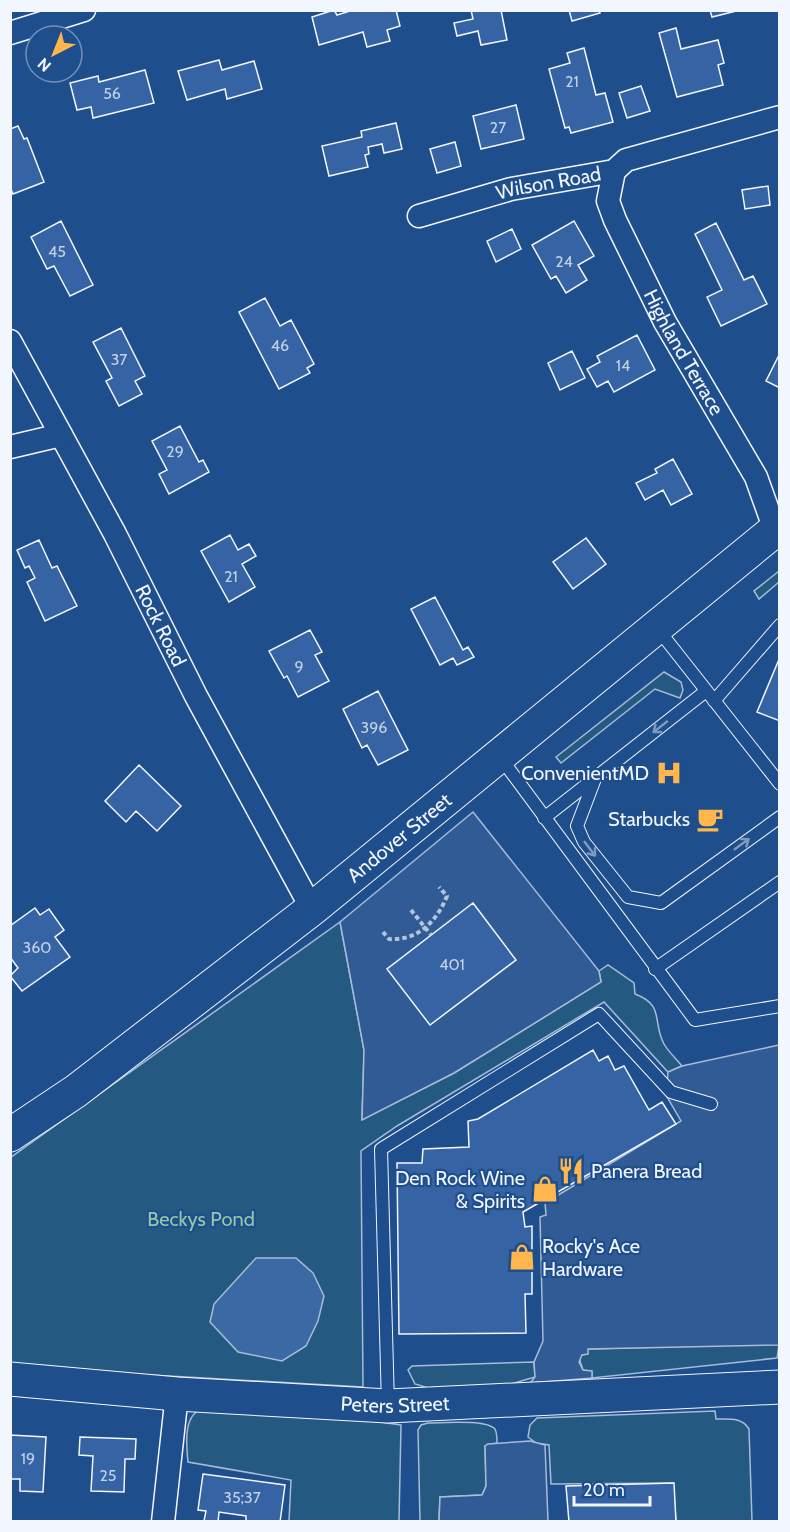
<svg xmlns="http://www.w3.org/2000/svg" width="790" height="1532" viewBox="0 0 790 1532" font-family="Cabin,sans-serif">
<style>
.green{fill:#245a82;stroke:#a8bbd7;stroke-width:1.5}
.parking{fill:#305b95;stroke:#a8bbd7;stroke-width:1.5}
.water{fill:#3b69a3;stroke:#a8bbd7;stroke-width:1.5}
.building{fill:#3563a3;stroke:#f2f6ff;stroke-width:1.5}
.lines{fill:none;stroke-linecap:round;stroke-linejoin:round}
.lane-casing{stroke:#f2f6ff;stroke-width:14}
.street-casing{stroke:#f2f6ff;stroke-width:25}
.secondary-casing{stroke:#f2f6ff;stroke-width:35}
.primary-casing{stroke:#f2f6ff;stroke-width:35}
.path{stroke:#b3c4dc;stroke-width:4;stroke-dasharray:4.5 3;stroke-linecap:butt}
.lane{stroke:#1f4e8c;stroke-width:12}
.street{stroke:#1f4e8c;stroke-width:22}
.secondary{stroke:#1f4e8c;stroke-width:33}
.primary{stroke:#1f4e8c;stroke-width:33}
.oneway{stroke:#7e9ac0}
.labels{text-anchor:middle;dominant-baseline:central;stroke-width:4.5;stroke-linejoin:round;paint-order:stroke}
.number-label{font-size:16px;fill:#c3d1e8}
.street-label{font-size:20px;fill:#f2f6ff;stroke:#1f4e8c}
.poi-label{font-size:20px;fill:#f2f6ff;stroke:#1f4e8c;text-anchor:end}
.park-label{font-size:20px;fill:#97c8a6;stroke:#1f4e8c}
</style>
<rect width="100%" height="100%" fill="#1f4e8c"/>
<path class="green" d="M779 571V582L759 599 754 591Z
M664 672 681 682 683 690 680 698 655 689 561 763 556 757Z
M340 922 364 1050 362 1119 454 1073 601 982 599 971 608 965 634 983 635 994C665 1005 652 1022 664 1044 668 1051 676 1059 682 1066L668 1072 604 1002 397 1126 361 1151 363 1387 11 1367 10 1158Z
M775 1344 779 1345 777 1358 592 1378V1372L583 1370 579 1358 588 1349Z
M534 1362 535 1377 511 1384 428 1388 415 1384 408 1370 412 1366Z
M240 1402 401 1425 399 1521H289L291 1480 188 1462C183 1413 191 1404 240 1402Z
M715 1411 716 1419C729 1419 742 1417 749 1429L752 1521H676L673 1483 551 1484 549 1445 536 1443 528 1437 530 1425 537 1418Z
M428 1423C442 1423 486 1419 495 1429 497 1433 497 1439 497 1443L485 1446 486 1486 482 1495 440 1497 439 1521H420L418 1430 421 1425Z"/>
<path class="parking" d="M473 812 599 971 601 982 454 1073 362 1120 364 1050 340 922Z
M779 1045V1345L588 1349V1354L582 1355 579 1362 583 1370 592 1371V1378L530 1383 535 1377 534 1362 543 1341 540 1217 546 1215 545 1203 681 1121 666 1095 668 1072 682 1066Z
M530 1441 545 1445 548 1521H439L440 1497 482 1495 486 1486 485 1446 488 1444Z"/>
<path class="water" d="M256 1258H296L313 1273 324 1296 318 1321 306 1346 282 1361 238 1352 210 1322 214 1304Z"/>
<path class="building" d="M334 10 337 15 353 10H396L400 26 387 30 390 41 367 47 363 32 319 45 312 17Z
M471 10H501L507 40 481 45 478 31 457 36 454 23 473 19Z
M569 10H599L600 13 572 21Z
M710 10H735L736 11 712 17Z
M676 28 681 49 718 40 724 63 718 65 723 85 677 97 659 33Z
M584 48 596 95 605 93 613 122 571 133 569 127 565 128 549 69 570 63 567 53Z
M219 60 222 70 254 61 262 89 227 99 225 89 187 100 178 71Z
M145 70 154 103 93 118 91 107 77 110 70 83 98 76 99 82Z
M641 86 650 111 627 118 619 93Z
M516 105 524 139 481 149 473 116Z
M396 123 402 149 384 153 382 144 368 147 369 154 365 155 368 167 329 176 322 146 362 137 361 131Z
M18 126 24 139 27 138 44 182 13 194 10 187V129Z
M455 142 461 166 437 173 430 149Z
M768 186 770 205 745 209 742 190Z
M61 221 93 285 70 296 54 266 47 269 31 237Z
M574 221 594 256 578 265 587 280 566 293 556 276 551 279 532 245Z
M716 223 744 280 753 276 767 304 721 326 707 297 722 290 695 234Z
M512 229 521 249 496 262 487 241Z
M265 298 280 326 291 320 314 364 307 368 310 373 279 389 239 312Z
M121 328 145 376 135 381 142 394 119 406 106 381 112 378 93 342Z
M637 335 655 370 614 392 608 381 597 387 587 369 600 362 597 356Z
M572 351 585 378 560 390 548 363Z
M780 353V388L766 381Z
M180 426 199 462 203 460 209 472 169 494 159 474 167 470 152 441Z
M673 459 692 494 671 505 663 490 645 500 636 483 657 473 655 469Z
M230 535 238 550 249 544 256 556 242 564 255 587 229 602 201 551Z
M586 538 606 564 573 589 553 562Z
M39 540 52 568 57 566 77 606 45 621 27 582 35 578 29 566 25 568 17 550Z
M435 597 463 650 468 647 474 657 457 665 453 658 440 665 411 609Z
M310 630 322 652 315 655 329 681 298 697 287 676 284 678 269 651Z
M780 657V721L757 712Z
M378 691 408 750 378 765 367 745 362 748 343 709Z
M139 765 181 806 157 831 136 811 126 822 105 801Z
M473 903 516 960 430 1025 387 969Z
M35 908 40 915 49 909 64 930 55 937 70 957 22 991 10 976 18 968 10 957V926Z
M593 1050 599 1061 608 1056 615 1070 624 1066 649 1110 662 1102 676 1124 523 1212 525 1227 532 1226V1294H525L526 1333 399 1334 397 1163H422L423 1149 469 1147 468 1121 478 1119Z
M10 1435 46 1437 43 1492 20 1491V1479H10Z
M80 1437 136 1439 135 1459H125L124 1492 91 1491 93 1456 79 1455Z
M203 1474 285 1485 280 1522H246V1516L219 1512 218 1522H194L204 1521 206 1511 198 1510Z
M674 1483 676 1522H569L566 1486Z"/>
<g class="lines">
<g class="lane-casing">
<path id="lane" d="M657 628 780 784
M714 701 780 625
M500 757 695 1020 780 1006
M596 776 577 826 584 842 628 897 661 903 780 817
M544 818 706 691
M655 969 780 882
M388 1405 381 1149 599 1014 671 1092 711 1104"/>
</g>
<g class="street-casing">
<g id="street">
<path d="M10 33 84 10"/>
<path id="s1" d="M614 171 608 201 615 220 665 322 756 477 775 530"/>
<path id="s2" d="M419 216 511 189 614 171 626 160 780 117"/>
<path id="s3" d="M10 341 115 534 196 696 312 909"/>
<path d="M10 447 61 435"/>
<path d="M163 1522 177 1394"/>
</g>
</g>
<g class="secondary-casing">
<g id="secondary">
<path id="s4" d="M10 1379 177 1394 388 1406 780 1387"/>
</g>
</g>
<g class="primary-casing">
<g id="primary">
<path id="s5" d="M10 1135 76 1091 312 909 780 526"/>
</g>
</g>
<path class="path" d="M411 910 431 935
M383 932 389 939C418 941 437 921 447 896L439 887"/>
<use href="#lane" class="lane"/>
<use href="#street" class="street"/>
<use href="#secondary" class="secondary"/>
<use href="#primary" class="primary"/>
</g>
<defs><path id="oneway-shaft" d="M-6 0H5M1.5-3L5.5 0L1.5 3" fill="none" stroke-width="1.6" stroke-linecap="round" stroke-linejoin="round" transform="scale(1.5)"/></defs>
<g class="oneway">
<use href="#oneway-shaft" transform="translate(660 727) rotate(142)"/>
<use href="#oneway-shaft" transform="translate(742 844) rotate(-36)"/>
<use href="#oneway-shaft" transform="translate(590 849) rotate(53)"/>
</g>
<defs>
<g id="hospital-bare" transform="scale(2.07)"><path d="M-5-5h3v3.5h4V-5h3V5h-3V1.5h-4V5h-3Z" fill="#ffb74d" stroke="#1f4e8c" stroke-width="2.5" paint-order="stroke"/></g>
<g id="cafe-bare" transform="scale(2.07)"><path d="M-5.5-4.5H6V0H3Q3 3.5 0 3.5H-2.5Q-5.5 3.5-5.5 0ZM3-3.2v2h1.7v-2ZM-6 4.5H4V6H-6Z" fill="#ffb74d" stroke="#1f4e8c" stroke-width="2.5" paint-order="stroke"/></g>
<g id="restaurant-bare" transform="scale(2.07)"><path d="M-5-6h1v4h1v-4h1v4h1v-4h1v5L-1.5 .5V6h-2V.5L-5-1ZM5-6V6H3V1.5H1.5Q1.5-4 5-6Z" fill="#ffb74d" stroke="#1f4e8c" stroke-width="2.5" paint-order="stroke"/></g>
<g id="shop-bare" transform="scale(2.07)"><path d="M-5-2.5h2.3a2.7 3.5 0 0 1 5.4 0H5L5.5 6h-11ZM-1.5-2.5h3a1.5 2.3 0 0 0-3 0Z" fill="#ffb74d" stroke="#1f4e8c" stroke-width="2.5" paint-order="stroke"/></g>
</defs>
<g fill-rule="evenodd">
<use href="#hospital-bare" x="669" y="773"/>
<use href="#cafe-bare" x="710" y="819"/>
<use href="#restaurant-bare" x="571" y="1171"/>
<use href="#shop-bare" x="545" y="1189"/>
<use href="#shop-bare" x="522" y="1257"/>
</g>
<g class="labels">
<g class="number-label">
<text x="572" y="81">21</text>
<text x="112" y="93">56</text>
<text x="498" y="127">27</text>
<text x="57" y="251">45</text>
<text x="564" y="261">24</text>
<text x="280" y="345">46</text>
<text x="119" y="359">37</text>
<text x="623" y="365">14</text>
<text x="175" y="451">29</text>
<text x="231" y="576">21</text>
<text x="299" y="666">9</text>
<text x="374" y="727">396</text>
<text x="37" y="947">360</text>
<text x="452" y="964">401</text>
<text x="28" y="1458">19</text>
<text x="108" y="1475">25</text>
<text x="242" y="1497">35;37</text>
</g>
<g class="street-label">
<text stroke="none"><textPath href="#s2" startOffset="134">Wilson Road</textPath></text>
<text stroke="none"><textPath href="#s1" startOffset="200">Highland Terrace</textPath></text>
<text stroke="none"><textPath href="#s3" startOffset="322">Rock Road</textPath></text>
<text stroke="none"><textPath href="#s5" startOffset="490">Andover Street</textPath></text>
<text stroke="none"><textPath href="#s4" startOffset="386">Peters Street</textPath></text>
</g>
<g class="poi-label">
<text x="649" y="773">ConvenientMD</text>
<text x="690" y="819">Starbucks</text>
<text x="591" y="1171" text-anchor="start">Panera Bread</text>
<text x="525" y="1178">Den Rock Wine<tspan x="525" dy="23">&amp; Spirits</tspan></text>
<text x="542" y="1246" text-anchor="start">Rocky's Ace<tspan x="542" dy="23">Hardware</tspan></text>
</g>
<g class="park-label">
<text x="201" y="1219">Beckys Pond</text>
</g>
</g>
<rect width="790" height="1532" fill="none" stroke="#f2f6ff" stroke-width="24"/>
<g transform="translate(54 54) rotate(222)"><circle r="28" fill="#1f4e8c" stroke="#7391ba" stroke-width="1.5"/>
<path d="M0-4.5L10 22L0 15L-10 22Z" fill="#ffb74d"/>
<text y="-9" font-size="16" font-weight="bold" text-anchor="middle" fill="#f2f6ff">N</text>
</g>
<path d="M574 1496v9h76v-9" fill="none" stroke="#f2f6ff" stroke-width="3"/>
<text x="583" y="1496" font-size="18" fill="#f2f6ff" stroke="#1f4e8c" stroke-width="4.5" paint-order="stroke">20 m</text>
</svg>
